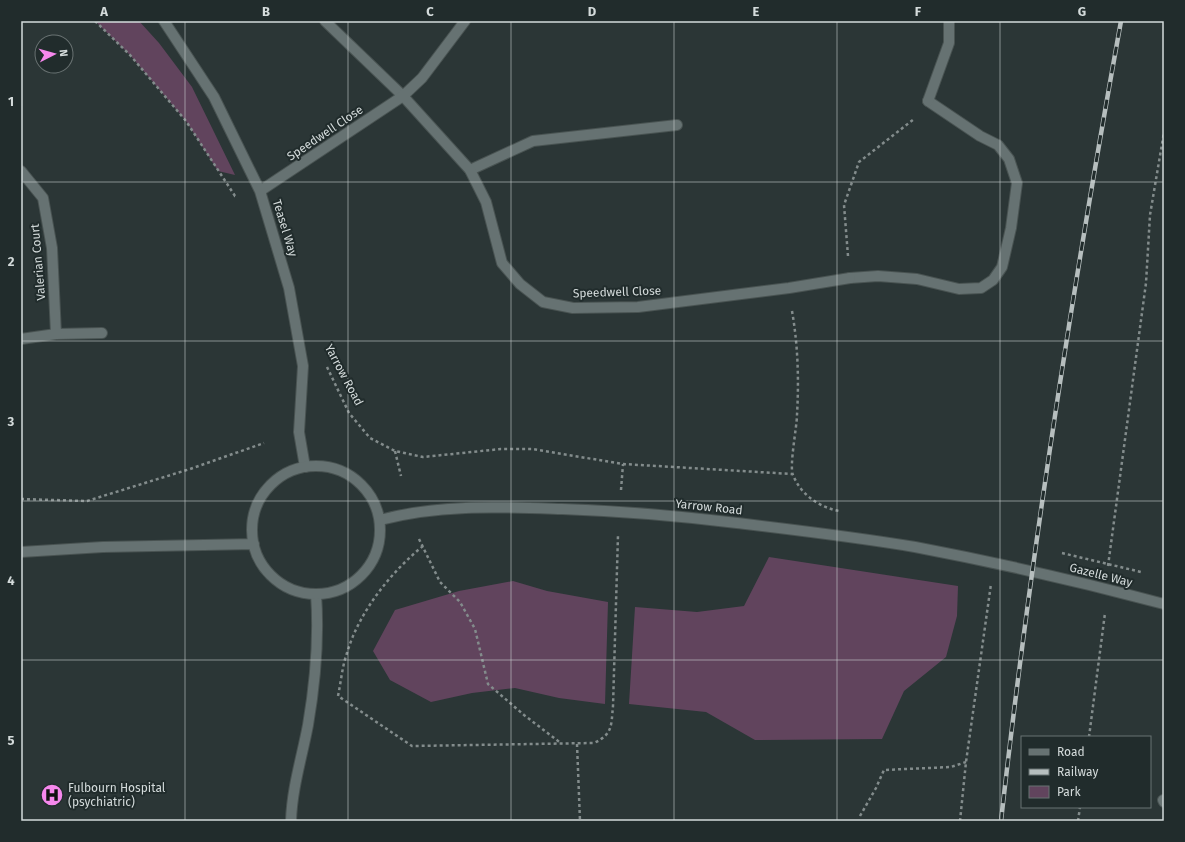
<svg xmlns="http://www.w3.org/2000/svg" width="1185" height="842" viewBox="0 0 1185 842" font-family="'Fira Sans',sans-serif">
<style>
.green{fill:#61445d}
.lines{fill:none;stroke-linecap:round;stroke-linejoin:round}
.service-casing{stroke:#495352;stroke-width:12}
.minor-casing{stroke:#495352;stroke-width:12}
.tertiary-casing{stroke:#495352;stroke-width:12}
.path{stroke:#838c8c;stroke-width:2.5;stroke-dasharray:3 3;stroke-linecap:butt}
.service{stroke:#667272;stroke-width:10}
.minor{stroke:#667272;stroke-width:10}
.tertiary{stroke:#667272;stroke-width:10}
.rail-casing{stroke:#b6bebe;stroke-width:4.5}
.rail{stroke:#212c2c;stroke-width:3;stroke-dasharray:9;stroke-linecap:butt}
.grid{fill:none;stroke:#d4dbdb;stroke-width:1;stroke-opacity:0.55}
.labels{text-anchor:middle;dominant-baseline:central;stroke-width:4;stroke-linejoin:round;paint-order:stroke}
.street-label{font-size:12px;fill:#d4dbdb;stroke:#212c2c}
.poi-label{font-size:12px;fill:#d4dbdb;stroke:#212c2c;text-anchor:start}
.neatline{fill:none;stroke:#d4dbdb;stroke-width:1.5}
.grid-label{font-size:13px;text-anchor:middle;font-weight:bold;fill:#d4dbdb}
</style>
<rect width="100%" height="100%" fill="#2b3636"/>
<path class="green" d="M95 21H139L159 43 192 87 235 175 218 171 186 121 130 55Z
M769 557 958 586 957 616 946 657 904 691 882 739 755 740 706 712 629 704 635 607 697 612 744 606Z
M513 581 547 591 608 602 605 704 559 698 515 688 472 693 431 702 390 680 373 651 395 610 459 591Z"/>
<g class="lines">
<g class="service-casing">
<path id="service" d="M325 21 403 96
M470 170 533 141 677 125
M850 278 878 276 917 279 959 289 981 288 993 280 1002 267 1011 228 1017 183 1009 159 998 145 980 136 928 101
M1163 800 1164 802
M291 821C292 788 302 757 308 725 315 684 319 635 316 594"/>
</g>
<g class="minor-casing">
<path id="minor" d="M164 21 214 97 260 191 289 288 303 366 299 432 305 467
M403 96 470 170 486 202 502 263 520 284 543 302 573 308 638 307 789 288 850 278
M928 101 949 43V21
M21 171 43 198 52 248 56 334
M260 191 403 96 422 78 465 21
M21 339 56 334 102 333"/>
</g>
<g class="tertiary-casing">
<path id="tertiary" d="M252 530a64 64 0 1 1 128 0a64 64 0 1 1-128 0Z
M380 520C439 504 501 507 562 509 621 511 679 516 737 523 796 530 856 537 915 547 999 563 1082 582 1164 604
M21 552 103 547 254 544"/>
</g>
<path class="path" d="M95 21 130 55 186 121 235 196H238
M848 256 844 205 859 162 914 119
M792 311C798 345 799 380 797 415 797 426 789 467 793 475 801 495 819 507 839 511
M327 367 349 413 370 438 395 451 423 457 501 449H532L623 464 792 474
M395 451 401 476
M621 490 623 464
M21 499 87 501 190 469 264 443
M419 539 440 582 460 602 475 629 488 684 524 715 562 744
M423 546C390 573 359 612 347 653 342 667 341 682 338 696L412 746 594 743C613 734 611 726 613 706L618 535
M1062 553 1141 572
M1108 566 1146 283 1150 215 1164 132
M1089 737 1105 613
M577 744 580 821
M860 816 876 788 884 770 951 767 966 762
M960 821 966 762 991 584
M1078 821 1080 807"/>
<use href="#service" class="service"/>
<use href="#minor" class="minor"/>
<use href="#tertiary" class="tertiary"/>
<g class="rail-casing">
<path id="rail" d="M1001 821C1031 553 1073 286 1121 21"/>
</g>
<use href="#rail" class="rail"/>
</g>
<path class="grid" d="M185 21V821M348 21V821M511 21V821M674 21V821M837 21V821M1000 21V821M21 182H1164M21 341H1164M21 501H1164M21 660H1164"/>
<defs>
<g id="hospital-disc" transform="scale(1.15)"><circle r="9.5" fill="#f688ed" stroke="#212c2c"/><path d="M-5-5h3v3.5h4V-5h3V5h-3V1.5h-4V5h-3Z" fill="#111"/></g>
</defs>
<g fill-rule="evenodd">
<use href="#hospital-disc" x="52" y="795"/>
</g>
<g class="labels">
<g class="street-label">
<text transform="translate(325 133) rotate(-34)">Speedwell Close</text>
<text transform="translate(285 228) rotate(73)">Teasel Way</text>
<text transform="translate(38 262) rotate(-95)">Valerian Court</text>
<text transform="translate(617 292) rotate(-2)">Speedwell Close</text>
<text transform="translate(344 375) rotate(62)">Yarrow Road</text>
<text transform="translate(709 507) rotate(6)">Yarrow Road</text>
<text transform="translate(1101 575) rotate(14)">Gazelle Way</text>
</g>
<g class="poi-label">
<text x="68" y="788">Fulbourn Hospital<tspan x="68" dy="14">(psychiatric)</tspan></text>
</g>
</g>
<rect width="1185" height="842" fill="none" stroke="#212c2c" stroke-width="44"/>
<rect x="1021" y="736" width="130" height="72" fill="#212c2c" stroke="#697272"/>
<rect x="1029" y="749" width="20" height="6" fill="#667272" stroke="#697272"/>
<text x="1057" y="756" font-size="12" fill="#d4dbdb">Road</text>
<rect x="1029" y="769" width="20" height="6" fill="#b6bebe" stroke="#697272"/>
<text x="1057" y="776" font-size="12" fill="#d4dbdb">Railway</text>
<rect x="1029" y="786" width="20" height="12" fill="#61445d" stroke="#697272"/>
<text x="1057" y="796" font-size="12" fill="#d4dbdb">Park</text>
<g transform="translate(54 54) rotate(84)"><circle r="19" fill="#212c2c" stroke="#697272"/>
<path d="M0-3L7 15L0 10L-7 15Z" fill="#f688ed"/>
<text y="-6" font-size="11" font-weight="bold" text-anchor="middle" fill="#d4dbdb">N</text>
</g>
<rect x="22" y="22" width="1141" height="798" class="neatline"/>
<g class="grid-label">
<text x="104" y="16">A</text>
<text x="266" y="16">B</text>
<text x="430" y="16">C</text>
<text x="592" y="16">D</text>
<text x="756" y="16">E</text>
<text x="918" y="16">F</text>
<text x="1082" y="16">G</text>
<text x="11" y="106">1</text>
<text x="11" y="266">2</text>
<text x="11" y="426">3</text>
<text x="11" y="585">4</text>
<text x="11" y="745">5</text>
</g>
</svg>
